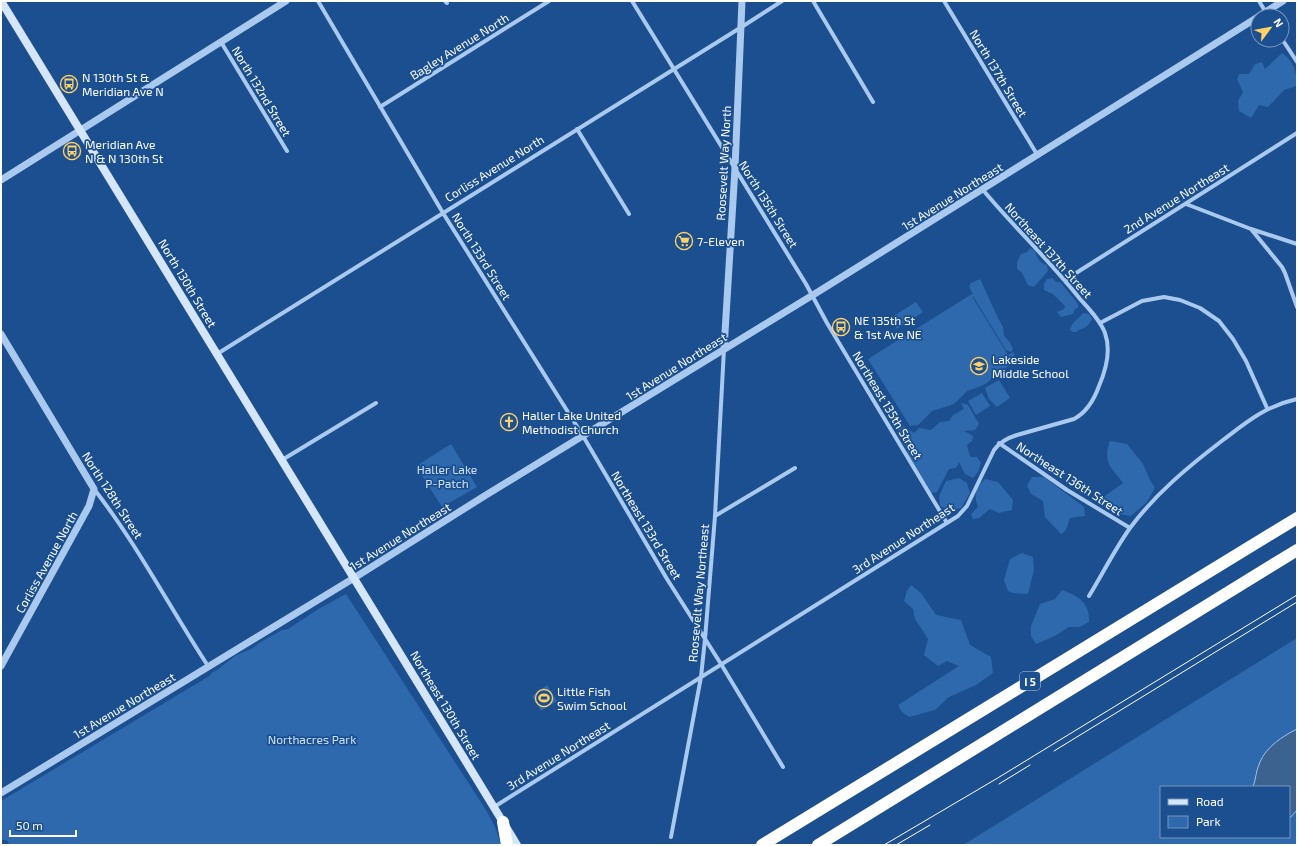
<svg xmlns="http://www.w3.org/2000/svg" width="1298" height="846" viewBox="0 0 1298 846" font-family="'Exo 2',sans-serif">
<style>
.green{fill:#2e69ad;fill-rule:evenodd}
.water{fill:#3c6290;stroke:#9cc4f0}
.lines{fill:none;stroke-linecap:round;stroke-linejoin:round}
.minor{stroke:#a9c9ee;stroke-width:4}
.tertiary{stroke:#a9c9ee;stroke-width:7}
.secondary{stroke:#d6e6fa;stroke-width:8}
.motorway{stroke:#fff;stroke-width:12}
.tram{stroke:#fff;stroke-width:1}
.labels{text-anchor:middle;dominant-baseline:central;stroke-width:3.5;stroke-linejoin:round;paint-order:stroke}
.shield{fill:#1b4f8f;stroke:#bbcadd;stroke-width:1}
.shield-label{font-size:11px;font-weight:bold;fill:#fff}
.street-label{font-size:12px;fill:#fff;stroke:#1b4f8f}
.poi-label{font-size:12px;fill:#fff;stroke:#1b4f8f;text-anchor:start}
.park-label{font-size:12px;fill:#cfe3fa;stroke:#1b4f8f}
</style>
<rect width="100%" height="100%" fill="#1b4f8f"/>
<path class="green" d="M1282 53C1293 60 1297 72 1297 85L1294 87 1284 90 1268 107 1259 105 1251 118 1239 111 1238 101 1243 92 1237 79 1239 74H1249L1255 64 1262 62 1265 69Z
M1030 248 1035 251C1037 258 1040 263 1047 265L1048 271 1034 287 1028 285 1022 273 1017 269V262L1021 254 1027 252Z
M1052 278 1056 282H1060L1078 304V308L1075 309 1073 314 1061 317 1057 312 1064 309 1065 306 1053 294 1044 290V284L1047 279Z
M980 279 998 318 1003 327 1004 336 1009 341 1013 349 1011 352 1006 350 973 296V298L1008 355 1014 352V357L1011 365 997 372 987 383 979 387 967 391 954 404 932 411 918 425 910 426 868 359 972 294 973 295 969 286 971 283Z
M916 302 923 312 897 329 890 318Z
M1083 313 1089 314 1092 319C1089 326 1084 329 1078 330L1077 332H1073L1070 330C1073 320 1078 320 1083 313Z
M999 380 1010 398 997 407 989 399 985 388Z
M982 393 990 406 976 415 968 401Z
M961 403 968 405 979 424 975 430 964 431 973 436 972 441 967 445 970 457H977L981 463 978 472 973 478 965 474 959 462 956 468 949 469 937 492 931 493 909 457 905 445 897 434 898 429 904 426 914 433 919 428 931 430 940 422 949 421 953 415 964 409Z
M1110 441 1127 444 1143 464 1150 480 1155 488 1147 502 1131 516 1118 514 1103 506 1101 499 1123 483C1111 467 1102 462 1110 441Z
M451 444 477 487 442 507 416 466Z
M1032 477H1044L1084 507 1085 516 1070 518 1066 530 1061 534 1045 517 1043 501 1031 494 1027 486Z
M959 478 967 483 970 493 961 508 950 511 940 506 939 496 946 481Z
M985 479 998 482 1013 500 1012 510 999 513 990 509 979 518 973 519 971 514 978 507C973 494 976 488 985 479Z
M1022 553 1033 557 1034 570 1028 594 1013 593 1008 591 1004 580 1010 559Z
M911 585 921 593 936 615 961 620 970 645 991 657 993 673 976 685 949 697 935 710 909 717 902 712 898 705 959 666 947 661 938 666 924 655 928 639 915 619 913 609 904 601 907 591Z
M1062 590C1078 596 1090 602 1089 622L1080 627H1069L1055 636 1036 644 1031 636V626L1040 604 1055 599Z
M346 594 486 810 495 827 501 845H9L8 841 1 839V801L211 675V673L217 670 235 656 253 648 259 643 282 630 288 629 320 608Z
M1297 638V845H963ZM1161 787H1289V837H1161Z
M547 685 557 701 541 711 532 696Z"/>
<path class="water" d="M1297 729V810L1289 819V787H1253C1256 779 1256 770 1260 762 1266 747 1283 736 1297 729Z"/>
<g class="lines">
<path class="minor" d="M318 1 443 213 583 436 667 579 721 664 783 767
M445 1 447 3
M632 1 806 284 827 323 947 523
M813 1 873 102
M944 1 1038 156
M1259 1 1268 16
M1282 39 1297 62
M221 42 287 151
M380 107 549 1
M577 129 629 214
M1186 204 1251 229 1282 267 1285 273 1297 307
M1251 229 1297 244
M1065 280 1297 133
M1100 323 1142 301 1164 297 1180 300 1200 308 1219 321 1233 339 1246 361 1267 408
M217 354 740 28 782 1
M999 443 1067 490 1130 528
M282 460 376 403
M94 489C137 544 170 608 208 666
M715 516 795 468
M1089 596C1103 573 1115 549 1130 528 1156 493 1189 466 1223 440 1248 421 1266 406 1297 399
M494 807 958 516 967 506 994 450C1000 442 1007 438 1017 435L1074 419C1087 412 1094 400 1099 386 1106 370 1111 350 1105 333 1100 320 1089 309 1080 299 1050 261 1014 227 983 190
M671 837 701 677 705 639 715 516 724 349"/>
<path class="tertiary" d="M1259 16 1283 1
M1 180 286 1
M1 334 94 489 89 506 1 666
M724 349 735 168 742 1
M1 793 354 578 486 495 821 290 1258 17"/>
<path class="secondary" d="M1 1 517 845"/>
<path class="motorway" d="M503 822 507 845
M762 845 1297 518
M818 845 1297 550"/>
<path class="tram" d="M1054 751 1297 602
M999 784 1030 765
M884 845 996 779 1297 595
M896 845 930 825"/>
</g>
<defs>
<g id="bus-ring" transform="scale(0.9)"><circle r="9.5" fill="#1b4f8f" stroke="#ffd166" stroke-width="1.5"/><path d="M-5-6H5V4H4V6H2V4H-2V6H-4V4H-5ZM-3.5-4V0h7V-4ZM-3.5 1.2v1.5H-2V1.2ZM2 1.2v1.5H3.5V1.2Z" fill="#ffd166"/></g>
<g id="supermarket-ring" transform="scale(0.9)"><circle r="9.5" fill="#1b4f8f" stroke="#ffd166" stroke-width="1.5"/><path d="M-6-5.5h2.5l.6 2H6L4.5 2H-2.5L-4.4-4H-6ZM-1.5 3.2a1.3 1.3 0 1 0 .1 0ZM3 3.2a1.3 1.3 0 1 0 .1 0Z" fill="#ffd166"/></g>
<g id="school-ring" transform="scale(0.9)"><circle r="9.5" fill="#1b4f8f" stroke="#ffd166" stroke-width="1.5"/><path d="M0-5L7-2L0 1L-7-2ZM-4 1L0 2.5L4 1V4Q0 6-4 4Z" fill="#ffd166"/></g>
<g id="church-ring" transform="scale(0.9)"><circle r="9.5" fill="#1b4f8f" stroke="#ffd166" stroke-width="1.5"/><path d="M-1.2-6h2.4v3.5h3.3v2.4h-3.3V6h-2.4V-.1h-3.3v-2.4h3.3Z" fill="#ffd166"/></g>
<g id="stadium-ring" transform="scale(0.9)"><circle r="9.5" fill="#1b4f8f" stroke="#ffd166" stroke-width="1.5"/><path d="M0-5a6.5 5 0 1 0 0 10a6.5 5 0 1 0 0-10ZM-3.5-1.8h7v3.6h-7Z" fill="#ffd166"/></g>
</defs>
<g fill-rule="evenodd">
<use href="#bus-ring" x="69" y="84"/>
<use href="#bus-ring" x="72" y="151"/>
<use href="#supermarket-ring" x="684" y="241"/>
<use href="#bus-ring" x="841" y="327"/>
<use href="#school-ring" x="979" y="366"/>
<use href="#church-ring" x="509" y="422"/>
<use href="#stadium-ring" x="544" y="698"/>
</g>
<g class="labels">
<rect class="shield" x="1020" y="672" width="20" height="18" rx="3"/>
<g class="shield-label">
<text x="1030" y="681">I 5</text>
</g>
<g class="street-label">
<text transform="translate(459 46) rotate(-32)">Bagley Avenue North</text>
<text transform="translate(999 73) rotate(59)">North 137th Street</text>
<text transform="translate(262 91) rotate(59)">North 132nd Street</text>
<text transform="translate(723 163) rotate(-87)">Roosevelt Way North</text>
<text transform="translate(494 168) rotate(-32)">Corliss Avenue North</text>
<text transform="translate(952 196) rotate(-32)">1st Avenue Northeast</text>
<text transform="translate(1176 198) rotate(-32)">2nd Avenue Northeast</text>
<text transform="translate(769 204) rotate(58)">North 135th Street</text>
<text transform="translate(1049 250) rotate(48)">Northeast 137th Street</text>
<text transform="translate(482 256) rotate(58)">North 133rd Street</text>
<text transform="translate(188 283) rotate(59)">North 130th Street</text>
<text transform="translate(676 366) rotate(-32)">1st Avenue Northeast</text>
<text transform="translate(888 405) rotate(59)">Northeast 135th Street</text>
<text transform="translate(1070 478) rotate(33)">Northeast 136th Street</text>
<text transform="translate(113 495) rotate(57)">North 128th Street</text>
<text transform="translate(647 525) rotate(59)">Northeast 133rd Street</text>
<text transform="translate(400 536) rotate(-32)">1st Avenue Northeast</text>
<text transform="translate(903 538) rotate(-33)">3rd Avenue Northeast</text>
<text transform="translate(46 562) rotate(-61)">Corliss Avenue North</text>
<text transform="translate(698 593) rotate(-85)">Roosevelt Way Northeast</text>
<text transform="translate(124 705) rotate(-31)">1st Avenue Northeast</text>
<text transform="translate(446 705) rotate(59)">Northeast 130th Street</text>
<text transform="translate(558 755) rotate(-32)">3rd Avenue Northeast</text>
</g>
<g class="poi-label">
<text x="82" y="77">N 130th St &amp;<tspan x="82" dy="14">Meridian Ave N</tspan></text>
<text x="85" y="144">Meridian Ave<tspan x="85" dy="14">N &amp; N 130th St</tspan></text>
<text x="697" y="241">7-Eleven</text>
<text x="854" y="320">NE 135th St<tspan x="854" dy="14">&amp; 1st Ave NE</tspan></text>
<text x="992" y="359">Lakeside<tspan x="992" dy="14">Middle School</tspan></text>
<text x="522" y="415">Haller Lake United<tspan x="522" dy="14">Methodist Church</tspan></text>
<text x="557" y="691">Little Fish<tspan x="557" dy="14">Swim School</tspan></text>
</g>
<g class="park-label">
<text x="447" y="469">Haller Lake<tspan x="447" dy="14">P-Patch</tspan></text>
<text x="312" y="739">Northacres Park</text>
</g>
</g>
<rect width="1298" height="846" fill="none" stroke="#ffffff" stroke-width="4"/>
<rect x="1160" y="786" width="130" height="52" fill="#1b4f8f" stroke="#7695bc"/>
<rect x="1168" y="799" width="20" height="6" fill="#d6e6fa" stroke="#7695bc"/>
<text x="1196" y="806" font-size="12" fill="#ffffff">Road</text>
<rect x="1168" y="816" width="20" height="12" fill="#2e69ad" stroke="#7695bc"/>
<text x="1196" y="826" font-size="12" fill="#ffffff">Park</text>
<g transform="translate(1270 28) rotate(58)"><circle r="19" fill="#1b4f8f" stroke="#7695bc"/>
<path d="M0-3L7 15L0 10L-7 15Z" fill="#ffd166"/>
<text y="-6" font-size="11" font-weight="bold" text-anchor="middle" fill="#ffffff">N</text>
</g>
<path d="M10 830v6h66v-6" fill="none" stroke="#ffffff" stroke-width="2"/>
<text x="16" y="830" font-size="12" fill="#ffffff" stroke="#1b4f8f" stroke-width="3" paint-order="stroke">50 m</text>
</svg>
